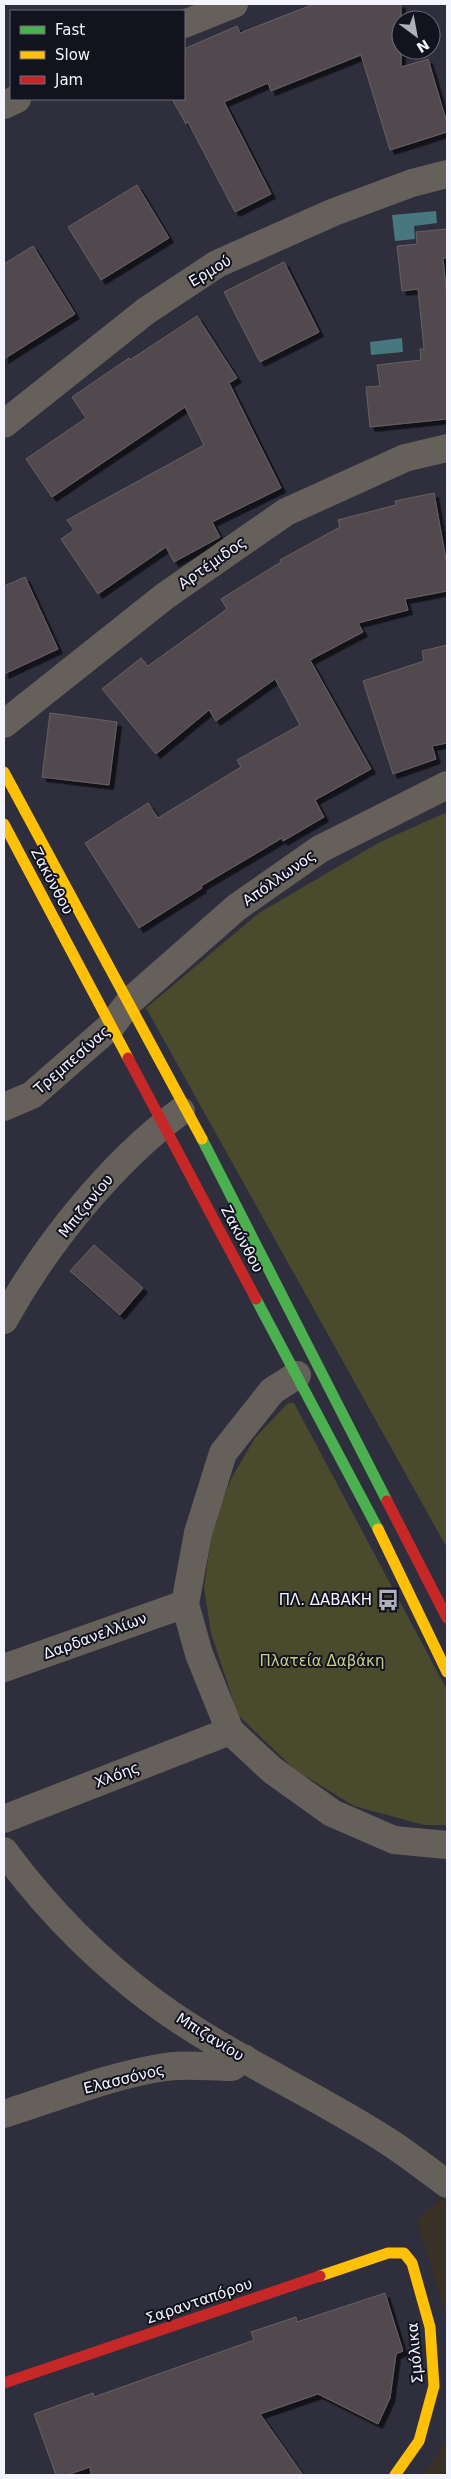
<svg xmlns="http://www.w3.org/2000/svg" width="451" height="2479" viewBox="0 0 451 2479" font-family="'DejaVu Sans',sans-serif">
<style>
.education{fill:#3a3126}
.green{fill:#4a4b2d}
.water{fill:#47787f}
.building{fill:#514a4e;stroke:#676065;filter:url(#shadow)}
.lines{fill:none;stroke-linecap:round;stroke-linejoin:round}
.street{stroke:#66605a;stroke-width:28}
.fast{stroke:#4caf50;stroke-width:11}
.slow{stroke:#ffc107;stroke-width:11}
.jam{stroke:#c62828;stroke-width:11}
.labels{text-anchor:middle;dominant-baseline:central;stroke-width:4;stroke-linejoin:round;paint-order:stroke}
.street-label{font-size:15px;fill:#f3f4ff;stroke:#12131e}
.poi-label{font-size:15px;fill:#f3f4ff;stroke:#12131e;text-anchor:end}
.park-label{font-size:15px;fill:#c9ce8b;stroke:#12131e}
</style>
<defs>
<filter id="shadow"><feDropShadow dx="4.5" dy="4.5" stdDeviation="0" flood-color="#0009"/></filter>
</defs>
<rect width="100%" height="100%" fill="#2e2e3c"/>
<path class="education" d="M442 2198 447 2205V2320L417 2220Z
M447 2431V2475H422L446 2441Z"/>
<path class="green" d="M447 812V1548L146 1008 259 913 380 842Z
M288 1403H294L447 1690V1825H424L354 1806 294 1769 238 1715 211 1633 204 1587 213 1524 231 1479 255 1438Z"/>
<path class="water" d="M436 211 437 223 414 226 415 239 395 241 392 215Z
M402 338 403 352 371 355 370 342Z"/>
<path class="building" d="M314 4H401V67L428 59 447 123V132L390 150 361 55 271 91 268 83 224 102 271 194 235 212 188 122 186 124 172 99H184V49L237 26 240 33Z
M137 185 169 238 101 280 68 227Z
M447 229V258H443L447 298V419L370 427 366 387 380 386 377 365 421 360 420 349H424L418 289 402 291 397 246 417 244 416 232Z
M33 246 75 314 4 359V264Z
M284 262 319 332 260 362 224 292Z
M197 316 237 378 229 383 281 488 212 522 220 537 174 562 166 547 98 594 61 539 74 530 67 520 204 445 185 407 52 497 26 459 86 418 72 397 129 358 130 360Z
M434 493 447 565V591L405 599 408 610 358 623 363 632 310 660 371 769 315 800 324 817 283 841 282 838 201 886 202 888 139 928 85 843 148 803 158 818 241 767 237 760 300 725 275 679 216 721 209 710 156 754 102 689 141 658 148 666 227 609 221 599 281 562 280 560 340 527 338 520 396 505 395 501Z
M25 577 58 649 4 674V586Z
M447 645V743L432 746 436 759 393 774 363 681 424 661 422 651Z
M50 713 117 722 109 785 42 777Z
M94 1245 143 1288 120 1315 70 1271Z
M385 2293 403 2351 396 2354 390 2398 378 2424 318 2394 260 2414 303 2475H91L90 2467 67 2475H56L34 2414 93 2393 94 2397 254 2340 251 2332 296 2317 297 2322Z"/>
<g class="lines">
<path class="street" d="M184 24 234 4
M4 105 17 99
M4 424 146 311 217 264 334 212 412 183 447 174
M4 724 165 596 286 512 405 458 447 448
M4 1107 32 1095 112 1025 130 1001 237 907 320 849 447 785
M4 1320C46 1244 111 1163 181 1111
M297 1375 272 1391 223 1453 198 1533 185 1604 199 1654 230 1731 272 1770 332 1813 394 1840 447 1845
M4 1668 185 1604
M4 1819 230 1731
M4 1851C47 1909 97 1960 155 2003 227 2056 314 2093 389 2142 409 2155 428 2170 447 2184
M4 2114C55 2098 106 2077 159 2068 184 2063 208 2067 232 2067L244 2058"/>
<path class="fast" d="M202 1139 387 1501
M256 1299 378 1529"/>
<path class="slow" d="M4 772 202 1139
M4 824 128 1058
M378 1529 447 1672
M320 2276 388 2253H404L412 2263 430 2327 434 2386 419 2441 395 2475"/>
<path class="jam" d="M128 1058 256 1299
M387 1501 447 1618
M4 2383 320 2276"/>
</g>
<defs>
<g id="bus-bare" transform="scale(1.725)"><path d="M-5-6H5V4H4V6H2V4H-2V6H-4V4H-5ZM-3.5-4V0h7V-4ZM-3.5 1.2v1.5H-2V1.2ZM2 1.2v1.5H3.5V1.2Z" fill="#aeafbb" stroke="#12131e" stroke-width="2.5" paint-order="stroke"/></g>
</defs>
<g fill-rule="evenodd">
<use href="#bus-bare" x="388" y="1600"/>
</g>
<g class="labels">
<g class="street-label">
<text transform="translate(210 271) rotate(-31)">Ερμού</text>
<text transform="translate(212 563) rotate(-35)">Αρτέμιδος</text>
<text transform="translate(279 878) rotate(-35)">Απόλλωνος</text>
<text transform="translate(52 881) rotate(62)">Ζακύνθου</text>
<text transform="translate(72 1060) rotate(-41)">Τρεμπεσίνας</text>
<text transform="translate(86 1206) rotate(-51)">Μπιζανίου</text>
<text transform="translate(242 1239) rotate(62)">Ζακύνθου</text>
<text transform="translate(95 1636) rotate(-20)">Δαρδανελλίων</text>
<text transform="translate(117 1775) rotate(-21)">Χλόης</text>
<text transform="translate(210 2037) rotate(32)">Μπιζανίου</text>
<text transform="translate(124 2079) rotate(-14)">Ελασσόνος</text>
<text transform="translate(199 2301) rotate(-19)">Σαρανταπόρου</text>
<text transform="translate(415 2353) rotate(-95)">Σμόλικα</text>
</g>
<g class="poi-label">
<text x="372" y="1600">ΠΛ. ΔΑΒΑΚΗ</text>
</g>
<g class="park-label">
<text x="322" y="1661">Πλατεία Δαβάκη</text>
</g>
</g>
<rect width="451" height="2479" fill="none" stroke="#f3f4ff" stroke-width="10"/>
<rect x="10" y="10" width="175" height="90" fill="#12131e" stroke="#6c6d78"/>
<rect x="20" y="26" width="25" height="8" fill="#4caf50" stroke="#6c6d78"/>
<text x="55" y="35" font-size="15" fill="#f3f4ff">Fast</text>
<rect x="20" y="51" width="25" height="8" fill="#ffc107" stroke="#6c6d78"/>
<text x="55" y="60" font-size="15" fill="#f3f4ff">Slow</text>
<rect x="20" y="76" width="25" height="8" fill="#c62828" stroke="#6c6d78"/>
<text x="55" y="85" font-size="15" fill="#f3f4ff">Jam</text>
<g transform="translate(416 35) rotate(148)"><circle r="24" fill="#12131e" stroke="#6c6d78"/>
<path d="M0-4L9 19L0 12L-9 19Z" fill="#aeafbb"/>
<text y="-8" font-size="14" font-weight="bold" text-anchor="middle" fill="#f3f4ff">N</text>
</g>
</svg>
